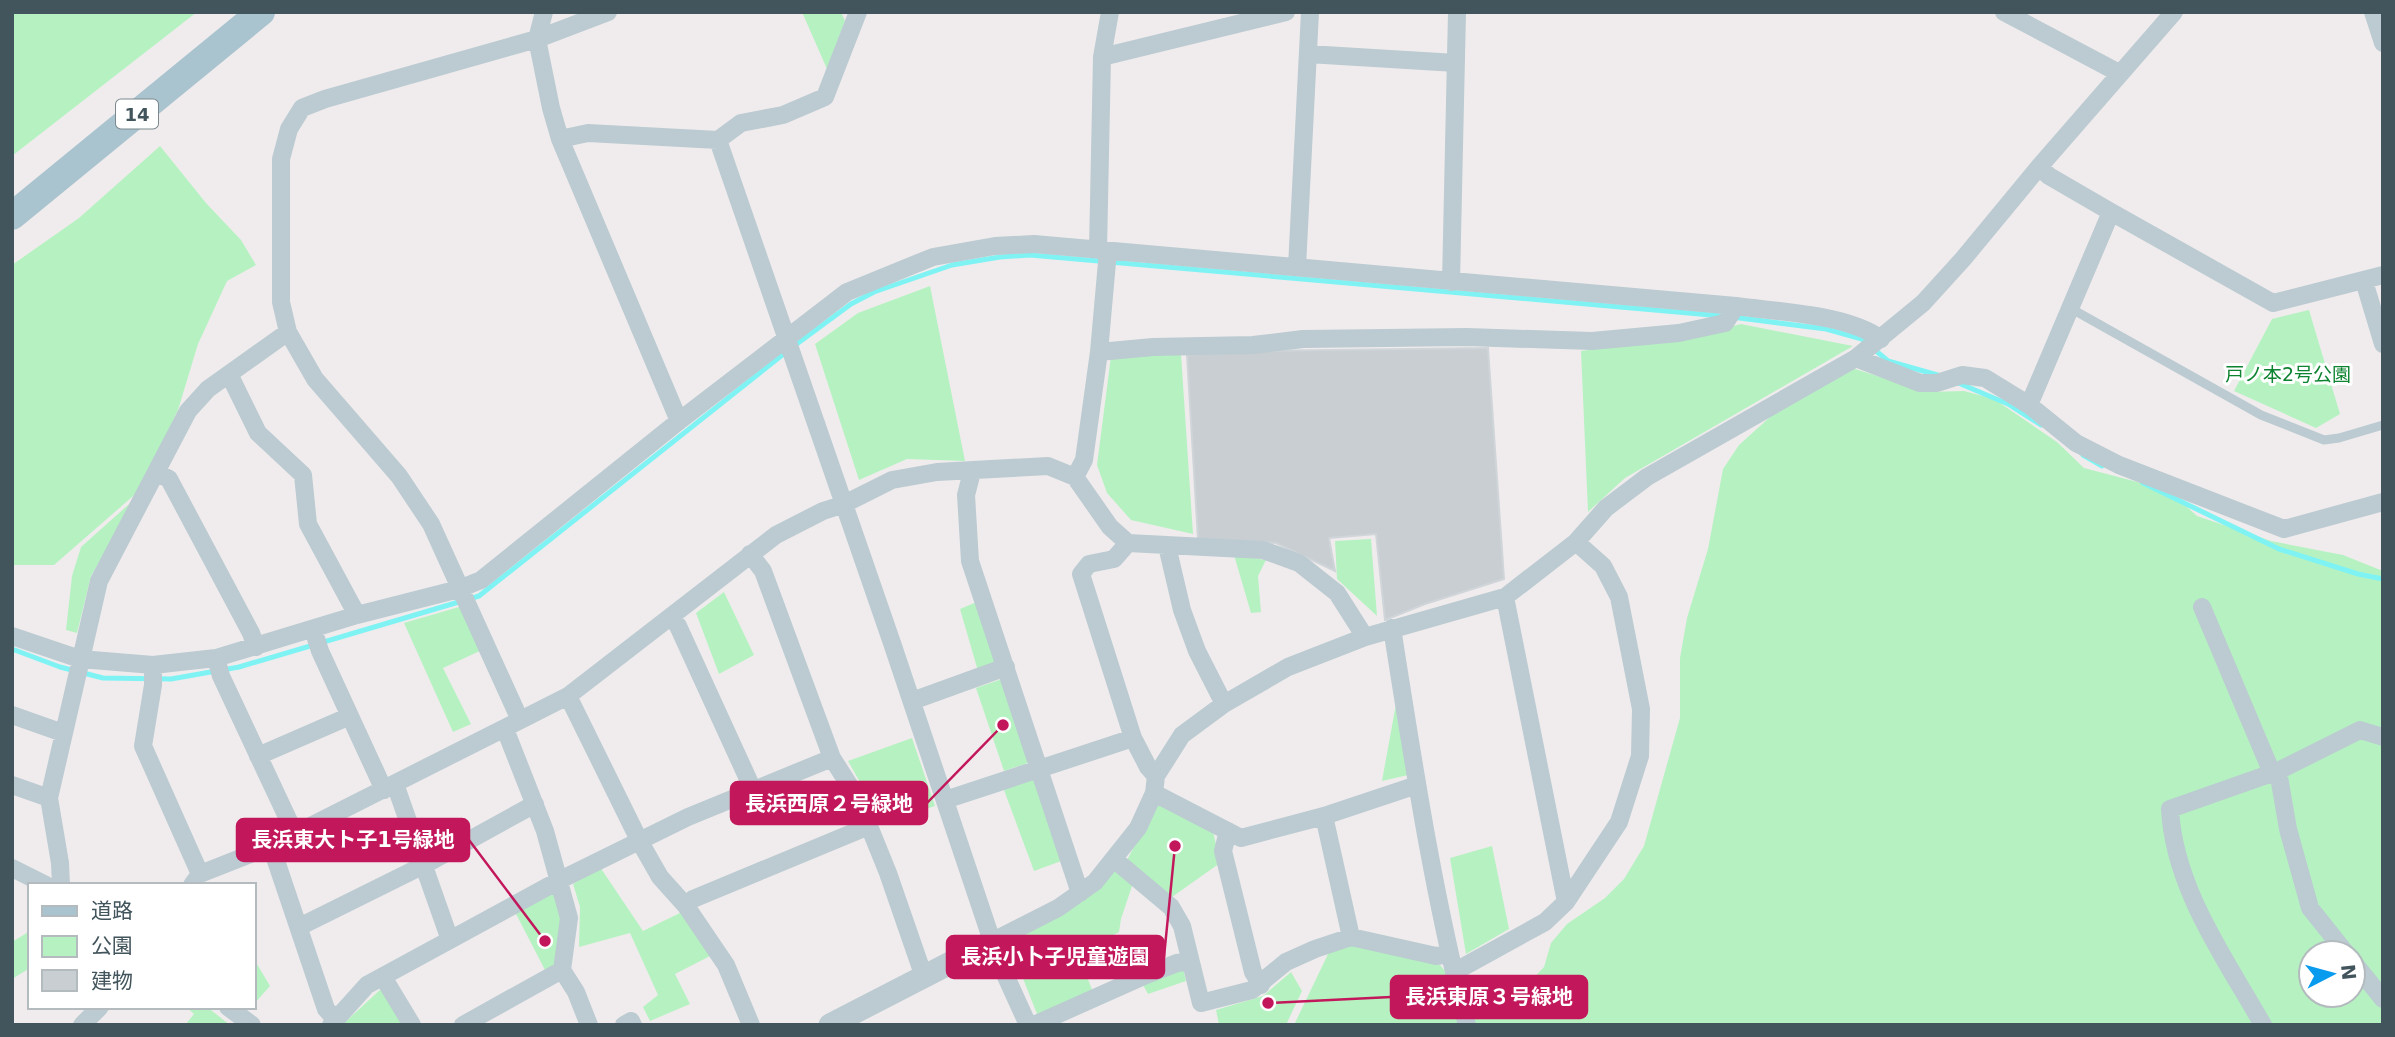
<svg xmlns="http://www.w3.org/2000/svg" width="2395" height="1037" viewBox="0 0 2395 1037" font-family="'DejaVu Sans','Noto Sans JP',sans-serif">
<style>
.green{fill:#b6f2c1;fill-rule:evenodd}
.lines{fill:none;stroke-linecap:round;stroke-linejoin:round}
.stream{stroke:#7ff3f3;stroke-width:5}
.building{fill:#c8ced2;stroke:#d0d5d9;stroke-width:2}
.service{stroke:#bbcbd1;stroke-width:9}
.minor{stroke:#bbcbd1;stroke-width:18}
.tertiary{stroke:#bbcbd1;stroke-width:23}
.primary{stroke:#a9c4cf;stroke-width:28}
.labels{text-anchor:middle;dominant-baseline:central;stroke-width:6;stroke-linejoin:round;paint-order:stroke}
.shield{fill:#fff;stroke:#7b888d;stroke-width:2}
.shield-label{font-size:18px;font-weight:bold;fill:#43555c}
.park-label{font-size:19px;fill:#0e8331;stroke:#fff}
.leader{fill:none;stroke:#c2185b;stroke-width:2.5}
.callout-dot{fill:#c2185b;stroke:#fff;stroke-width:2.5}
.callout{fill:#c2185b;stroke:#c2185b;stroke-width:2.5}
.callout-label{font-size:21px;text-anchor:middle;font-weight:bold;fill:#fff}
</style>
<rect width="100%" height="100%" fill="#f0eced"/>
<path class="green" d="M12 12H197L12 156Z
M802 12H841L845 21 827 69Z
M160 146 206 203 241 240 256 265 227 281 198 344 178 410 140 490 54 565H12V265L79 218Z
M930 286 965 461 907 459 859 480 815 344 858 313Z
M2309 310 2340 414 2316 428 2234 391 2272 319Z
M1741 324 1853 346 1625 478 1588 512 1581 351 1702 334Z
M1181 354 1193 534 1131 520 1107 493 1097 465 1111 356Z
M1846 366 1927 392 1964 391 1994 399 2057 442 2084 468 2168 490 2197 516 2271 541 2343 555 2383 571V1025H1294L1329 952 1350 945 1440 965 1476 1009 1507 1000 1524 988 1544 967 1551 943 1567 924 1605 898 1624 879 1644 846 1680 718V658L1687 618 1708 549 1723 469 1739 445 1799 391ZM2311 953H2353V995H2311Z
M137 497 91 576 77 633 66 630 72 576 81 547Z
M1370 539H1371L1377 616 1337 579 1335 541Z
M1234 555 1266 560 1258 576 1261 612 1251 613Z
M724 592 754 655 719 674 696 613Z
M979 601 996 665 978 671 960 609Z
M459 607 482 650 443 668 471 724 453 732 404 623Z
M1002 679 1031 762 1004 771 976 688Z
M1396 704 1408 775 1382 781Z
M912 738 935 806 883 823 848 761Z
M1035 779 1064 860 1034 871 1004 790Z
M1157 803 1213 831 1220 863 1172 897 1126 862Z
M1492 846 1509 929 1466 954 1450 858Z
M600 867 643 931 682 912 712 955 675 974 690 1004 650 1021 643 1007 658 995 630 933 579 947 580 907 573 884Z
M1115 870 1133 883 1121 919 1119 932 1078 954 1093 992 1037 1014 1009 943 1067 912Z
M554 890 563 918 556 964 545 970 514 910Z
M30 931V968L12 979V942Z
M254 959 270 986 254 1004Z
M1183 968 1186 981 1148 994 1142 983Z
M1291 972 1302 991 1286 1025H1219L1216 1010 1263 996Z
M382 988 404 1025H342Z
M186 1007H207L230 1025H185L194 1014Z"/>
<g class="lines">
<path class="stream" d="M1732 317 1826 329 1862 339 1888 361 1941 376
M794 346 851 304 874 292 952 265 1000 257 1030 255 1722 316
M1956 382 2008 404 2041 425
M2083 455 2102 466
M2143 483 2279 549 2358 574 2383 579
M12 649 60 667 103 678 171 679 239 667 479 596 786 352"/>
</g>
<path class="building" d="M1488 348 1504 579 1425 604 1385 620 1376 534 1329 538 1335 571 1276 543 1198 539 1187 355 1254 351Z"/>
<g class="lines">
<path class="service" d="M2070 308 2261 415 2324 440 2339 438 2383 425"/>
<path class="minor" d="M2004 12 2119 73
M2373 12 2383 43
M537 39 608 12
M537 39 544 12
M1308 54 1456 63
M1102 57 1286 12
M560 139 588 133 718 140 892 643 998 959 1028 1025
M718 140 741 123 783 115 825 97 858 12
M2039 167 2049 176 2111 212 2273 303 2383 275
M1098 250 1102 57 1110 12
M1297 267 1310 12
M2364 281 2383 344
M1451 282 1457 12
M1099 352 1153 347 1253 345 1303 339 1467 337 1592 341 1679 333 1725 323 1736 306
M1856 358 1920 383H1937L1962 375 1985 378 2029 405 2076 443 2119 465 2284 529 2383 502
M229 374 258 433 303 475 308 524 357 615
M2029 405 2111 212
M156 472 169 479 251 633 256 647
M972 472 966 495 970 561 1080 893
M1075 477 1084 460 1099 352 1108 251
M1128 543 1114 559 1089 564 1081 574 1133 738 1148 767 1156 776
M1167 546 1182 610 1197 651 1224 704
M1505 597 1566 902
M2202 607 2272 773
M671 616 678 626 754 792
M1392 628C1413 761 1433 894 1467 1025
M313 629 320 651 384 790
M12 636 80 659 153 665 216 658 357 615 459 589 481 580 679 421 847 292 933 257 995 246 1034 244 1736 306C1778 312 1847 314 1881 339
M216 658 221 676 295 834
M153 665V685L143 746 200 874
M568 696 640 842 660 877 686 906 726 965 751 1025
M912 701 1006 667
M12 715 63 733
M520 720 431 524 399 476 315 379 288 332 281 302V159L289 129 302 108 325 99 537 39 551 108 560 139 679 421
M505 729 545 831 569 918 562 970
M258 756 350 716
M2278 771 2288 829 2310 908 2346 953
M395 784 450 940
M12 785 49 798
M1154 793 1241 838 1324 816 1417 785
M945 800 1133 738
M1324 816 1351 937 1436 956 1450 954
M869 826 888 873 924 977
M1228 831 1223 851 1253 972 1261 985
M271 846 326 1009 335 1019
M1115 860 1171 907 1182 926 1201 1003 1252 990 1286 962 1315 949 1351 937
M12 868 46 885
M61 885 60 863 49 798 99 581 188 411 208 389 288 332
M192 885 200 874 271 846 568 696 776 535 823 511 842 505 892 480 937 472 1048 466 1075 477 1110 527 1128 543 1263 550 1299 563 1337 593 1365 637
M686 906 693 899 869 826 865 810 832 758
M299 927 424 865 535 804
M993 941 1058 908 1095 882 1138 828 1154 793 1156 776 1182 735 1224 704 1288 667 1365 637 1505 597 1576 542 1606 508 1647 477 1856 358 1923 303 1963 259 2039 167 2174 12
M2353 962 2383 999
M1454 972 1545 922 1566 902 1619 822 1640 756 1641 709 1619 597 1603 566 1576 542
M383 977 412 1025
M228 1007 252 1025
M82 1025 100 1007
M331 1025 367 985 558 881 688 817 832 758 763 571 750 554
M463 1025 562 970 576 992 589 1025
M624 1025 631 1021 633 1025
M1034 1025 1146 975 1177 963 1190 961
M2263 1025C2225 958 2174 888 2170 809L2278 771 2360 730 2383 737"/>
<path class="tertiary" d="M830 1025 993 941"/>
<path class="primary" d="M12 216 261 12"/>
</g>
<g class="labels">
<rect class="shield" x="116" y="99.5" width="42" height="29" rx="5"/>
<g class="shield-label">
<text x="137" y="114">14</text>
</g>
<g class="park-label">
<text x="2288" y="374">戸ノ本2号公園</text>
</g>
</g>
<path class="leader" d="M1003 725L927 803M545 941L469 840M1175 846L1164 957M1268 1003L1391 997"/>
<g class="callout-dot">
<circle cx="1003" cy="725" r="7"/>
<circle cx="545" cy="941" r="7"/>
<circle cx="1175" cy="846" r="7"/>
<circle cx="1268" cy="1003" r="7"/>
</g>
<g class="callout">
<rect x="731" y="782" width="196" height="42" rx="7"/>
<rect x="237" y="819" width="232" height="42" rx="7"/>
<rect x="947" y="936" width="217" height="42" rx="7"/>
<rect x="1391" y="976" width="196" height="42" rx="7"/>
</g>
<g class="callout-label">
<text x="829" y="811">長浜西原２号緑地</text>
<text x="353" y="847">長浜東大ト子1号緑地</text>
<text x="1055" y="964">長浜小卜子児童遊園</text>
<text x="1489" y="1004">長浜東原３号緑地</text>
</g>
<rect width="2395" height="1037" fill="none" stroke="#43555c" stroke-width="28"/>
<rect x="28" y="883" width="228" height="126" fill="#ffffff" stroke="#b4bbbe" stroke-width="2"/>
<rect x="42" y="906" width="35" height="10" fill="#a9c4cf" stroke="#b4bbbe" stroke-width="2"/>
<text x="91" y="918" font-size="21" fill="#43555c">道路</text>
<rect x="42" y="936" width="35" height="21" fill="#b6f2c1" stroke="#b4bbbe" stroke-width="2"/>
<text x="91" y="953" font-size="21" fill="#43555c">公園</text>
<rect x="42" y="970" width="35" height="21" fill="#c8ced2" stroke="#b4bbbe" stroke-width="2"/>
<text x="91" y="988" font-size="21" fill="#43555c">建物</text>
<g transform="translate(2332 974) rotate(84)"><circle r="33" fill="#ffffff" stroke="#b4bbbe" stroke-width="2"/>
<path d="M0-5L12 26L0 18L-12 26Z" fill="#099bed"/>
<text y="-10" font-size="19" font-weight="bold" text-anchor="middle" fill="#43555c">N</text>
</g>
</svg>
